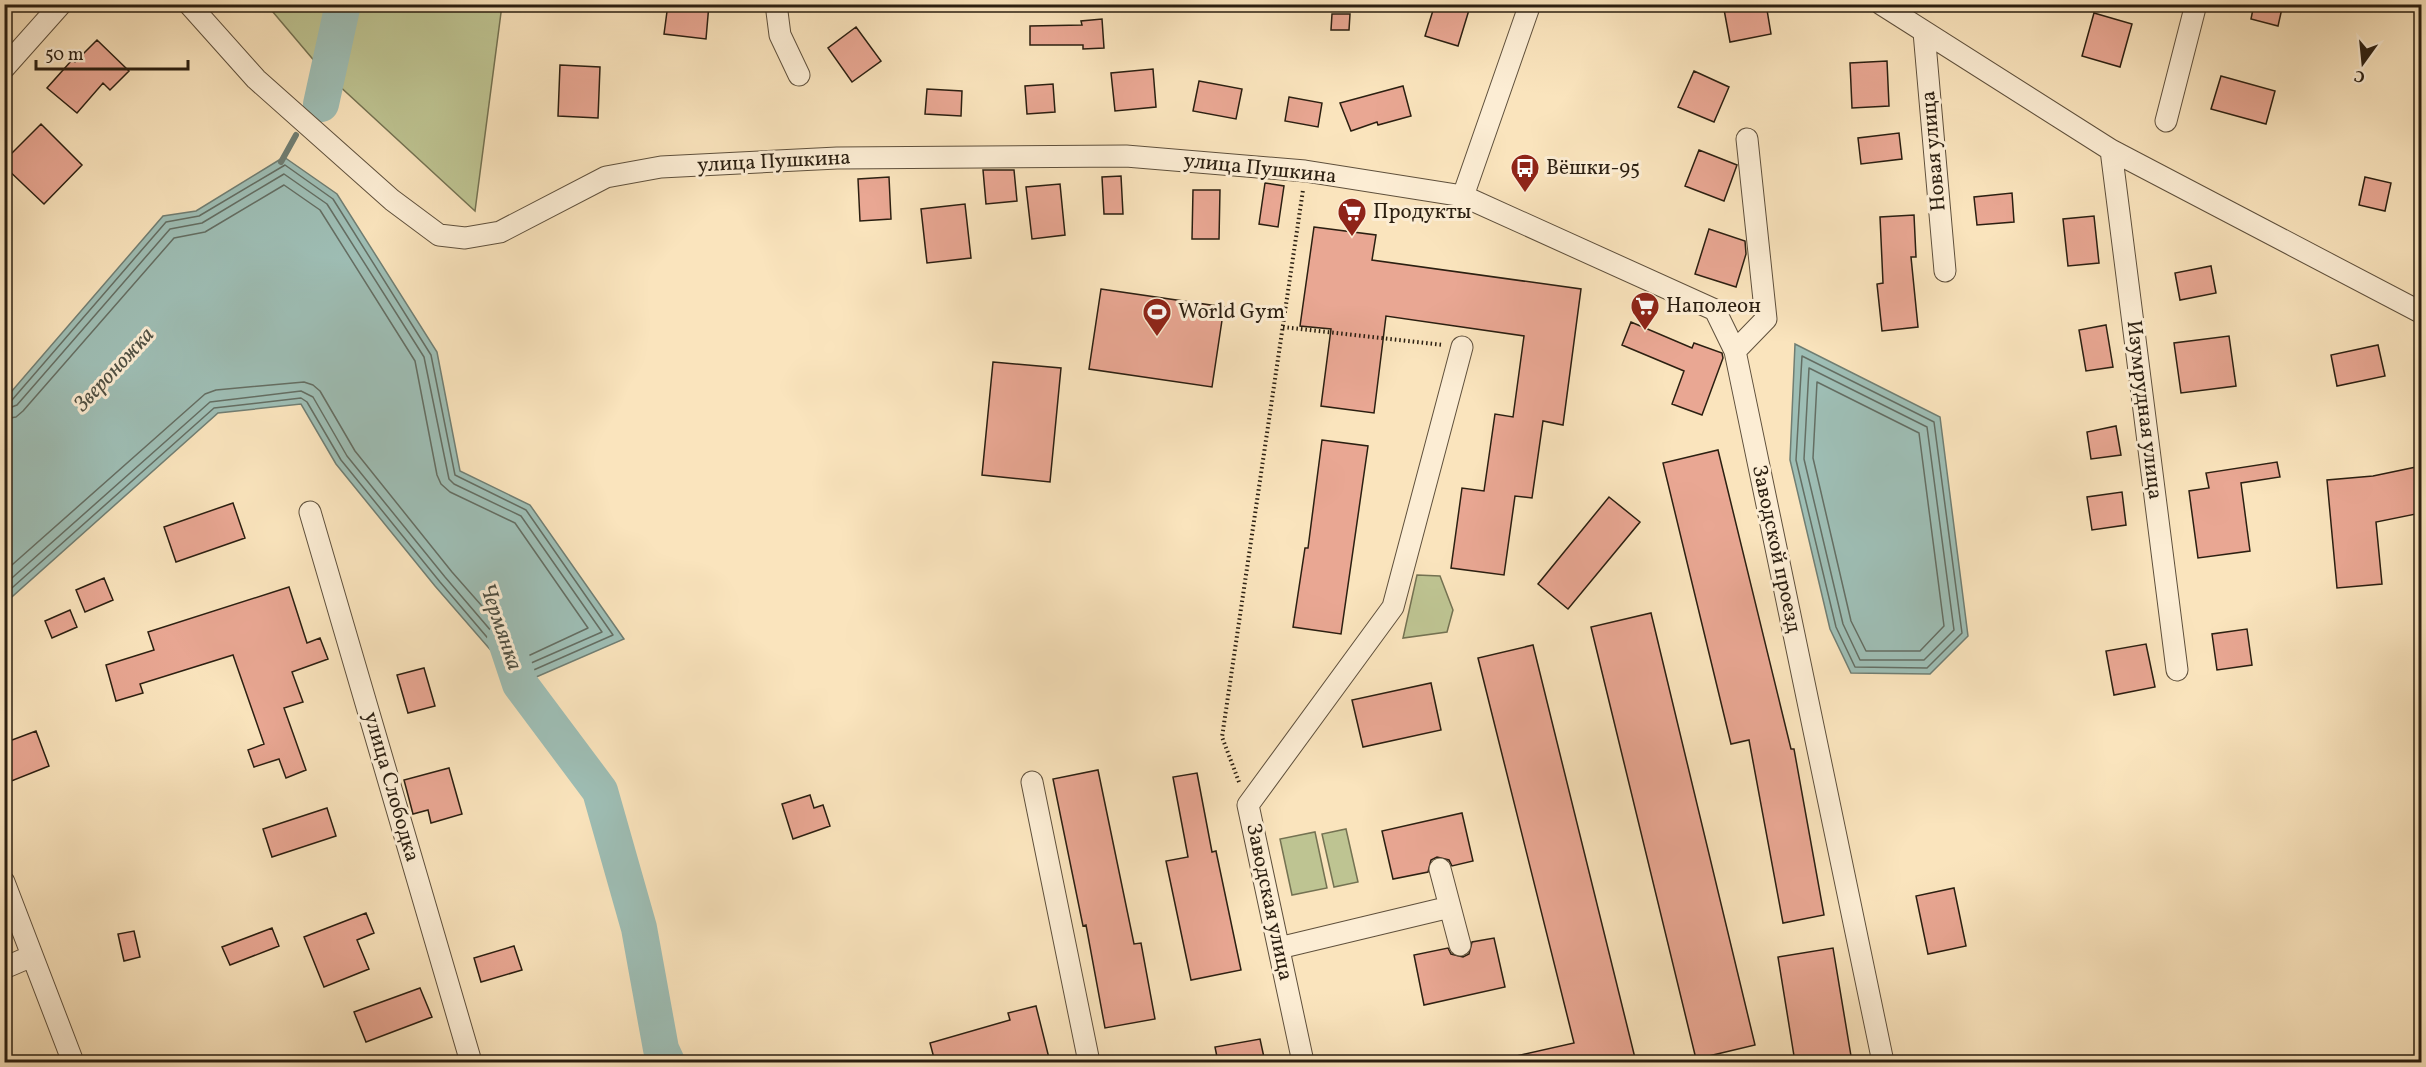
<svg xmlns="http://www.w3.org/2000/svg" width="2426" height="1067" viewBox="0 0 2426 1067" font-family="Vollkorn,serif">
<style>
.green{fill:#bec492;stroke:#747252;stroke-width:1.5}
.water{fill:#9ebeb5;stroke:#707e73;stroke-width:1.5}
.lines{fill:none;stroke-linecap:round;stroke-linejoin:round}
.shore{stroke:#646e63;stroke-width:1.5}
.stream{stroke:#707e73;stroke-width:6}
.river{stroke:#9ebeb5;stroke-width:36}
.building{fill:#e9a793;stroke:#2b1f11;stroke-width:1.5}
.minor-casing{stroke:#5f503c;stroke-width:23}
.path{stroke:#2b1f11;stroke-width:4;stroke-dasharray:1.5 3;stroke-linecap:butt}
.minor{stroke:#fcedd4;stroke-width:21}
.labels{text-anchor:middle;dominant-baseline:central;stroke-width:6;stroke-linejoin:round;paint-order:stroke}
.street-label{font-size:21px;fill:#2b1f11;stroke:#fcedd4}
.poi-label{font-size:21px;fill:#2b1f11;stroke:#fcedd4;text-anchor:start}
.water-label{font-size:22px;font-style:italic;fill:#4e4f42;stroke:#fcedd4}
</style>
<rect width="100%" height="100%" fill="#fae4bd"/>
<filter id="stains"><feTurbulence type="fractalNoise" baseFrequency=".00333" numOctaves="4"/><feColorMatrix values="0 0 0 0 .2 0 0 0 0 .09 0 0 0 0 .02 0 0 0 .5 -.17"/></filter>
<radialGradient id="worn" r=".72"><stop offset=".6" stop-color="#630" stop-opacity="0"/><stop offset="1" stop-color="#630" stop-opacity=".3"/></radialGradient>
<path class="green" d="M267 5H502L475 211 322 70Z
M1417 575 1440 576 1453 610 1447 632 1403 638Z
M1346 829 1358 882 1334 887 1322 834Z
M1315 832 1327 888 1292 895 1280 839Z"/>
<path class="water" d="M284 157 337 194 437 352 460 471 530 505 624 639 520 684 435 586 336 464 301 404 218 413 5 603V399L163 216 196 211Z
M1795 344 1940 417 1968 636 1930 674 1851 673 1830 629 1790 460Z"/>
<g class="lines">
<path class="shore" d="M1802 356 1934 422 1962 633 1927 668 1855 667 1836 627 1796 460Z
M1809 368 1927 427 1954 630 1924 660H1860L1843 624 1804 459Z
M1817 382 1919 433 1944 626 1920 651H1866L1851 621 1813 458Z
M4 402 12 400 166 222 199 216 285 165 333 199 431 355 455 475 526 510 613 635 520 676 440 582 341 460 307 402 301 398 214 408 4 595
M4 410 17 405 170 229 202 223 284 174 327 204 424 357 449 479 454 484 521 516 602 632 522 667 445 577 347 456 313 397 301 391 210 402 4 585
M4 419 16 417 23 411 174 238 205 232 284 185 320 210 415 361 437 475 441 484 450 492 515 523 588 628 528 656 525 655 452 572 355 451 320 391 313 385 304 382 216 390 205 394 4 572"/>
<path class="stream" d="M281 162 296 135"/>
<path class="river" d="M321 104 343 4
M505 639 520 684 600 791 639 928 661 1049 667 1062"/>
</g>
<path class="building" d="M668 4H709L706 39 664 34Z
M1435 4H1453L1469 10 1458 46 1425 36Z
M1723 4H1766L1771 34 1730 42Z
M2254 4H2283L2278 26 2251 19Z
M2094 13 2132 24 2120 67 2082 56Z
M1332 14H1350L1349 30H1331Z
M1102 19 1104 48 1083 49V45H1030V26L1082 25 1081 21Z
M856 27 881 61 852 82 828 48Z
M97 40 129 71 110 90 103 83 77 113 47 88 72 60 75 62Z
M1887 61 1889 106 1852 108 1850 63Z
M560 65 600 67 598 118 558 116Z
M1153 69 1156 107 1115 111 1111 73Z
M1694 71 1729 87 1714 122 1678 107Z
M2221 76 2275 91 2266 124 2211 109Z
M1199 81 1242 89 1236 119 1193 111Z
M1053 84 1055 112 1027 114 1025 86Z
M1403 86 1411 116 1378 125 1377 122 1351 131 1340 103Z
M927 89 962 91 961 116 925 114Z
M1289 97 1322 103 1318 127 1285 121Z
M41 124 82 165 44 204 4 166V161Z
M1899 133 1902 159 1861 164 1858 138Z
M1699 150 1737 165 1724 201 1685 186Z
M983 170H1014L1017 201 986 204Z
M1121 176 1123 214H1104L1102 177Z
M889 177 891 219 860 221 858 179Z
M2365 177 2391 183 2385 211 2359 205Z
M1265 183 1284 186 1278 227 1259 224Z
M1060 184 1065 235 1032 239 1026 187Z
M1193 190H1220L1219 239H1192Z
M2012 193 2014 222 1977 225 1974 197Z
M965 204 971 258 927 263 921 209Z
M1914 215 1916 257H1911L1918 327 1882 331 1877 284 1883 283 1880 217Z
M2094 216 2099 263 2068 266 2063 219Z
M1314 227 1376 235 1372 260 1581 289 1563 425 1543 421 1532 498 1515 496 1504 575 1451 568 1462 488 1484 491 1495 414 1513 417 1524 336 1386 316 1374 413 1321 406 1331 329 1300 326Z
M1709 229 1745 241 1746 254 1736 287 1695 274Z
M2211 266 2216 293 2180 300 2175 273Z
M1101 289 1224 307 1212 387 1089 369Z
M1631 322 1692 348 1694 343 1722 353 1723 358 1702 415 1672 404 1684 371 1622 345Z
M2106 325 2113 367 2086 371 2079 330Z
M2229 336 2236 386 2181 393 2174 343Z
M2378 345 2385 376 2337 386 2331 355Z
M993 362 1061 368 1050 482 982 475Z
M2116 426 2121 455 2091 459 2087 432Z
M1322 440 1368 446 1341 634 1293 627 1305 548H1308Z
M1718 450 1791 749H1794L1824 915 1783 923 1749 740 1731 744 1663 463Z
M2277 462 2280 477 2241 483 2250 551 2198 558 2189 491 2209 488 2206 473Z
M2421 466V513L2376 522 2382 584 2337 588 2327 480 2373 476Z
M2122 492 2126 525 2092 530 2087 497Z
M1609 497 1640 522 1568 609 1538 584Z
M233 503 245 538 176 562 164 527Z
M104 578 113 600 85 612 76 590Z
M289 587 307 643 320 638 328 659 292 672 303 702 284 708 306 770 286 778 279 759 254 767 248 750 264 744 233 655 140 684 143 693 116 701 106 665 154 650 148 632Z
M70 610 77 627 52 638 45 621Z
M1651 613 1755 1045 1696 1059 1591 627Z
M2247 629 2252 665 2217 670 2212 634Z
M2146 644 2155 687 2114 695 2106 651Z
M1533 645 1636 1062H1516V1056L1574 1043 1478 658Z
M424 668 435 706 408 713 397 675Z
M1431 683 1441 730 1363 747 1352 700Z
M36 731 49 766 4 784V743Z
M449 768 462 814 431 823 428 810 413 814 404 780Z
M1098 770 1134 944 1141 943 1155 1019 1105 1028 1086 925 1083 926 1053 779Z
M1197 773 1212 852 1216 851 1241 970 1191 980 1166 861 1188 857 1173 777Z
M810 795 814 808 823 805 830 826 793 839 782 804Z
M327 808 336 836 272 857 263 829Z
M1462 813 1473 861 1452 866 1449 860 1437 857 1431 860 1428 872 1393 879 1382 831Z
M1954 888 1966 946 1928 954 1916 896Z
M366 913 374 933 357 940 369 969 324 987 304 937Z
M272 928 279 946 230 965 222 947Z
M134 931 140 957 124 961 118 934Z
M1494 938 1505 987 1424 1005 1414 955 1448 948 1451 954 1463 957 1469 954 1472 942Z
M514 946 522 970 481 982 474 958Z
M1833 948 1852 1062H1795L1778 957Z
M420 988 432 1017 366 1042 354 1012Z
M1036 1006 1050 1062H935L930 1043 1010 1020 1008 1013Z
M1260 1039 1265 1062H1218L1215 1047Z"/>
<g class="lines">
<g class="minor-casing">
<path id="minor" d="M189 4 256 79 392 200 439 235 465 238 500 232 606 177 661 167 837 158 1126 156 1305 171 1463 196 1715 310 1735 351 1883 1062
M776 4 780 35 799 75
M1881 4 2111 150 2422 313
M1924 32 1945 271
M4 68 61 4
M2166 121 2196 4
M2111 150 2177 670
M1463 196 1530 4
M1735 351 1766 319 1747 139
M310 512 471 1062
M1032 782 1089 1062
M1440 869 1460 945
M4 882 73 1062
M1279 948 1450 907
M4 968 32 956
M1303 1062 1248 805 1393 607 1462 347"/>
</g>
<path class="path" d="M1283 327 1443 345
M1239 782 1222 737 1303 190"/>
<use href="#minor" class="minor"/>
</g>
<defs>
<g id="bus-pin" transform="scale(1.5)"><path d="M0 17L-7.5 6A9.5 9.5 0 1 1 7.5 6Z" fill="#8f2418" stroke="#fcedd4"/><path d="M-5-6H5V4H4V6H2V4H-2V6H-4V4H-5ZM-3.5-4V0h7V-4ZM-3.5 1.2v1.5H-2V1.2ZM2 1.2v1.5H3.5V1.2Z" fill="#fff"/></g>
<g id="supermarket-pin" transform="scale(1.5)"><path d="M0 17L-7.5 6A9.5 9.5 0 1 1 7.5 6Z" fill="#8f2418" stroke="#fcedd4"/><path d="M-6-5.5h2.5l.6 2H6L4.5 2H-2.5L-4.4-4H-6ZM-1.5 3.2a1.3 1.3 0 1 0 .1 0ZM3 3.2a1.3 1.3 0 1 0 .1 0Z" fill="#fff"/></g>
<g id="stadium-pin" transform="scale(1.5)"><path d="M0 17L-7.5 6A9.5 9.5 0 1 1 7.5 6Z" fill="#8f2418" stroke="#fcedd4"/><path d="M0-5a6.5 5 0 1 0 0 10a6.5 5 0 1 0 0-10ZM-3.5-1.8h7v3.6h-7Z" fill="#fff"/></g>
</defs>
<g fill-rule="evenodd">
<use href="#bus-pin" x="1525" y="168"/>
<use href="#supermarket-pin" x="1352" y="212"/>
<use href="#supermarket-pin" x="1645" y="306"/>
<use href="#stadium-pin" x="1157" y="312"/>
</g>
<g class="labels">
<g class="street-label">
<text transform="translate(1934 151) rotate(-95)">Новая улица</text>
<text transform="translate(774 162) rotate(-3)">улица Пушкина</text>
<text transform="translate(1260 169) rotate(6)">улица Пушкина</text>
<text transform="translate(2144 410) rotate(83)">Изумрудная улица</text>
<text transform="translate(1776 549) rotate(78)">Заводской проезд</text>
<text transform="translate(391 787) rotate(74)">улица Слободка</text>
<text transform="translate(1269 902) rotate(78)">Заводская улица</text>
</g>
<g class="poi-label">
<text x="1546" y="168">Вёшки-95</text>
<text x="1373" y="212">Продукты</text>
<text x="1666" y="306">Наполеон</text>
<text x="1178" y="312">World Gym</text>
</g>
<g class="water-label">
<text transform="translate(115 370) rotate(-47)">Звероножка</text>
<text transform="translate(500 627) rotate(71)">Чермянка</text>
</g>
</g>
<rect width="2426" height="1067" fill="none" stroke="#fae4bd" stroke-width="24"/>
<rect x="6" y="6" width="2414" height="1055" fill="none" stroke="#2b1f11" stroke-width="3"/>
<rect x="12" y="12" width="2402" height="1043" fill="none" stroke="#2b1f11" stroke-width="1.5"/>
<g transform="translate(2363 63) rotate(195)" stroke="#fcedd4" stroke-width="4.5" paint-order="stroke">
<path d="M0-4.5L10 22L0 15L-10 22Z" fill="#2b1f11"/>
<text y="-9" font-size="16" font-weight="bold" text-anchor="middle" fill="#2b1f11">С</text>
</g>
<path d="M36 60v9h152v-9" fill="none" stroke="#2b1f11" stroke-width="3"/>
<text x="45" y="60" font-size="18" fill="#2b1f11" stroke="#fcedd4" stroke-width="4.5" paint-order="stroke">50 m</text>
<rect width="100%" height="100%" filter="url(#stains)"/>
<rect width="100%" height="100%" fill="url(#worn)"/>
</svg>
